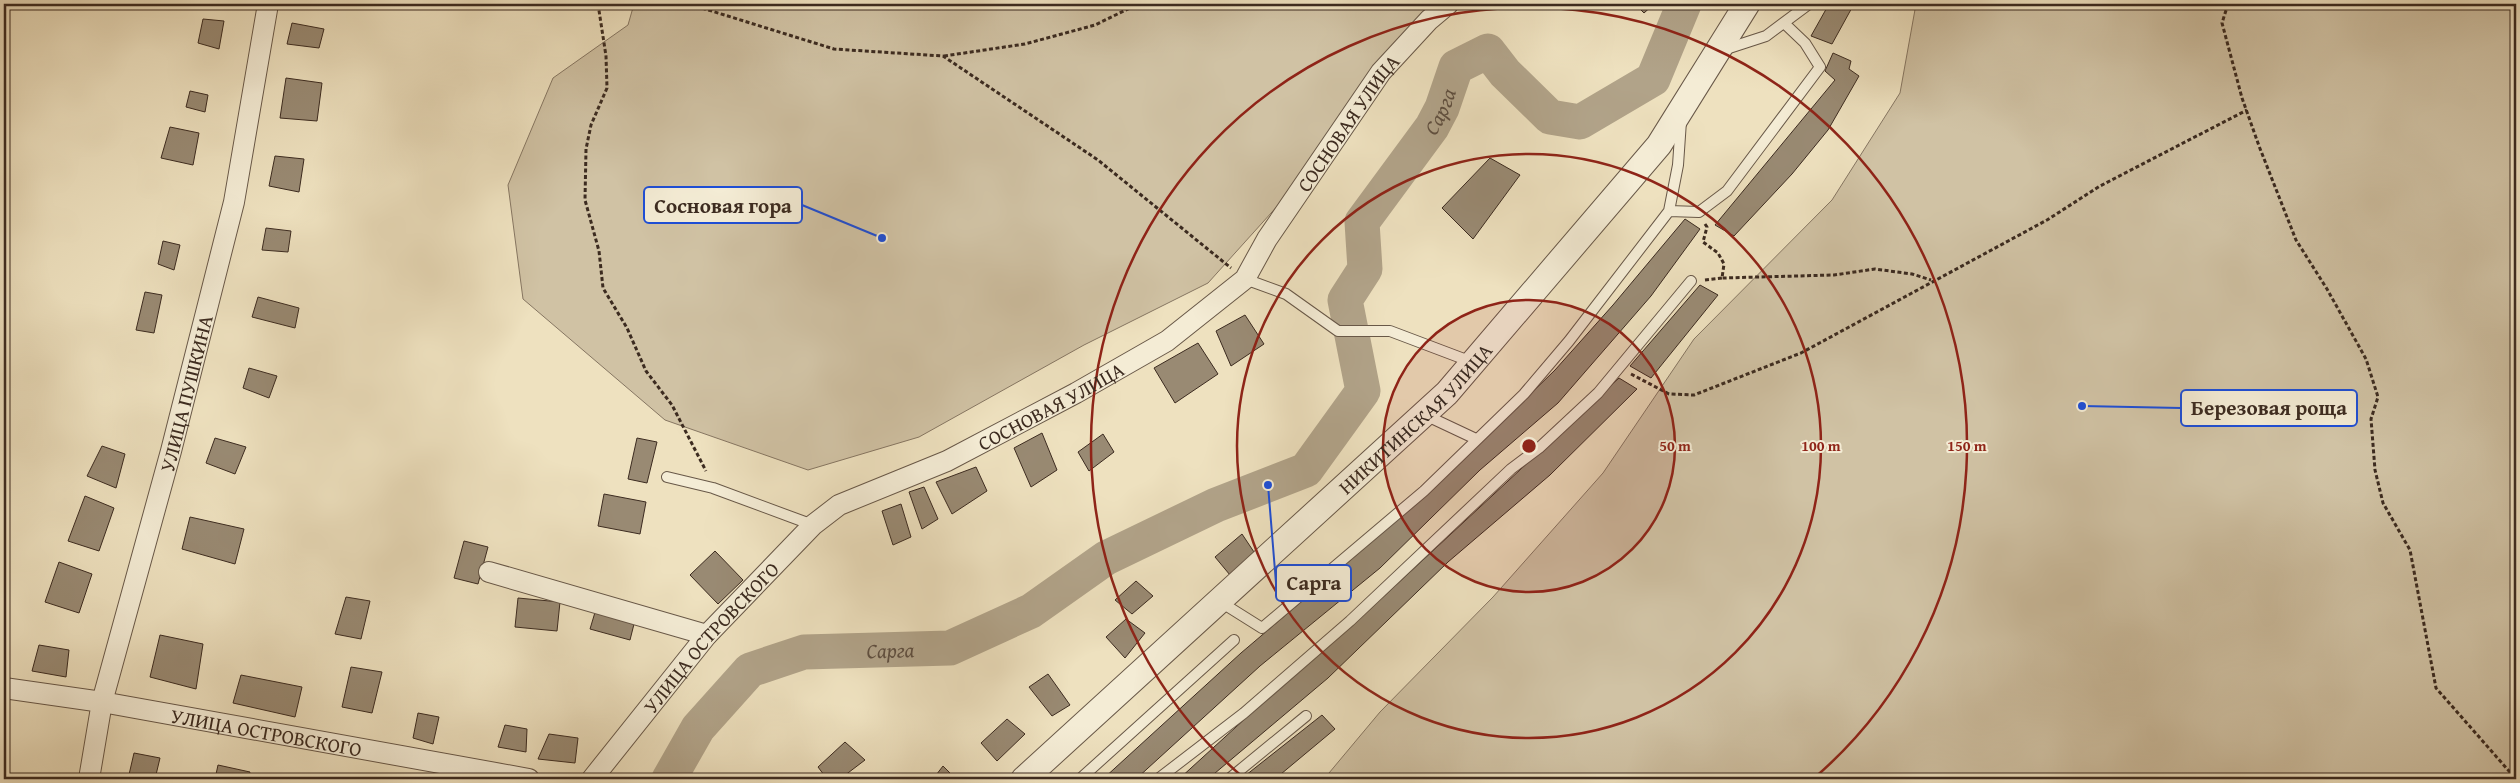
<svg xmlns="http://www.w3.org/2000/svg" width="2520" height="783" viewBox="0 0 2520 783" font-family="'Gentium Book Plus',serif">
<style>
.green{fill:#d0c2a4;stroke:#867662}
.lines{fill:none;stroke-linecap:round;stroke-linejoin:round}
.river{stroke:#b1a389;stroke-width:35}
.building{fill:#998a73;stroke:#3c2b20}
.service-casing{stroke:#685848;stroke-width:12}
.minor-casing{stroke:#685848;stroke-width:22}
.tertiary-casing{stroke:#685848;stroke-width:27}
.path{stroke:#3c2b20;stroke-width:3;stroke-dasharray:4 2.5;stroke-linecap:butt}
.service{stroke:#f4ecd5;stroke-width:10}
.minor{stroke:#f4ecd5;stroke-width:20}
.tertiary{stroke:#f4ecd5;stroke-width:25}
.ring{fill:none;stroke:#8f2418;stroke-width:2.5}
.labels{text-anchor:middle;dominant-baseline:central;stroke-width:4;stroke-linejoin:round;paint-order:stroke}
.street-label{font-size:20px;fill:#3c2b20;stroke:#f4ecd5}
.water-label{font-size:21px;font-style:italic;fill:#5f4f40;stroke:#f4ecd5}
.centre{fill:#8f2418;stroke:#f4ecd5;stroke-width:2.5}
.ring-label{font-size:15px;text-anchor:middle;font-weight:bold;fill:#8f2418;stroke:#f4ecd5;stroke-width:4;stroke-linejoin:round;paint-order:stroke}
.leader{fill:none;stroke:#1d4ed8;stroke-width:2}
.callout-dot{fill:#1d4ed8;stroke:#f4ecd5;stroke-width:2}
.callout{fill:#f4ecd5;stroke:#1d4ed8;stroke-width:2}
.callout-label{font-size:21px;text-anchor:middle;font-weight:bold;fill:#3c2b20}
</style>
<rect width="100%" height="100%" fill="#eee1bf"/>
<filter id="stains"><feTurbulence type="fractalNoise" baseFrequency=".004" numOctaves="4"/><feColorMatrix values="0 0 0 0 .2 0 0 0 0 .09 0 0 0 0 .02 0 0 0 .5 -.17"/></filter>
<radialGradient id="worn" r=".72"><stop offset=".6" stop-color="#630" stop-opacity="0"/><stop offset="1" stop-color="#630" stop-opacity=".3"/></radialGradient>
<path class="green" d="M634 4H1439L1290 192 1208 283 1084 345 919 437 808 470 665 420 523 299 508 185 553 78 628 25Z
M1916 4H2516V779H1324L1380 712 1493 597 1603 473 1694 339 1832 200 1900 93Z"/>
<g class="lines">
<path class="river" id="s1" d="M669 779 698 728 750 670 804 652 950 648 1031 611 1106 558 1216 505 1306 470 1363 391 1345 300 1365 269 1362 222 1432 127 1442 108 1456 67 1488 51 1505 73 1550 117 1580 122 1653 79 1684 4"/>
</g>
<path class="building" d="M1635 4H1654L1644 13Z
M1829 4H1854L1832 44 1811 36Z
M203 19 224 21 219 49 198 43Z
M292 23 324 29 319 48 287 44Z
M1833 53 1851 61 1849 69 1859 76 1828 130 1792 174 1734 236 1715 225 1835 80 1825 71Z
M286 78 322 83 317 121 280 118Z
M190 91 208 95 205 112 186 107Z
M170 127 199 133 193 165 161 158Z
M275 156 304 159 299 192 269 186Z
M1490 158 1520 175 1473 239 1442 208Z
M1685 219 1700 229 1651 296 1558 403 1480 470 1380 568 1260 666 1136 779H1103L1241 653 1428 494 1555 370 1613 305Z
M266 228 291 231 288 252 262 250Z
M163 241 180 245 174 270 158 264Z
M1700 285 1718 295 1651 378 1630 366Z
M145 292 162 295 154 333 136 330Z
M258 297 299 308 295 328 252 317Z
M1245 315 1264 344 1231 366 1216 331Z
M1198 343 1218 374 1175 403 1154 368Z
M249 368 277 376 269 398 243 388Z
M1619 378 1637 389 1550 475 1448 562 1328 678 1208 779H1179L1259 706 1354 624Z
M1042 433 1057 470 1031 487 1014 448Z
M1103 434 1114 452 1089 471 1078 452Z
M215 438 246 447 235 474 206 463Z
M637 438 657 442 647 483 628 479Z
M102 446 125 454 116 488 87 476Z
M976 467 987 491 952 514 936 482Z
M924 487 938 519 922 529 909 492Z
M604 494 646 502 640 534 598 526Z
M85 496 114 508 99 551 68 541Z
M901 504 911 537 893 545 882 511Z
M190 517 244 529 235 564 182 549Z
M1242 534 1256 555 1230 575 1215 557Z
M464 541 488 547 478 584 454 578Z
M715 551 743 580 718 604 690 575Z
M59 562 92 574 79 613 45 602Z
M1136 581 1153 596 1132 614 1115 600Z
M346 597 370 601 361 639 335 634Z
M518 598 560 602 557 631 515 627Z
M596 609 635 620 630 640 590 629Z
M1126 619 1145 633 1125 658 1106 637Z
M160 635 203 644 196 689 150 677Z
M39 645 69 650 66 677 32 671Z
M351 667 382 672 372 713 342 707Z
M1048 674 1070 705 1052 716 1029 687Z
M241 675 302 687 295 717 233 703Z
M418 713 439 717 433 744 413 738Z
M1322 715 1335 729 1275 779H1241Z
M1007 719 1025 734 997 761 981 743Z
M505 725 527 729 526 752 498 747Z
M549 734 578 738 575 763 538 759Z
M845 742 865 760 840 779H827L818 767Z
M134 753 160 758 155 779H128Z
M218 765 250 772 248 779H215Z
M943 766 956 779H933Z"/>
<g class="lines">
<g class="service-casing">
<path id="service" d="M1723 50 1766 36 1809 4
M1669 211 1699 212 1727 191 1820 67 1805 43 1784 23
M1245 279 1286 294 1338 331H1390L1472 362
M1425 415 1476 439
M667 477 713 488 813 525
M1219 601 1262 628 1424 491 1524 394 1569 341 1669 211 1678 165 1681 121
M455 779V766
M1080 779 1234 640
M1158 779 1244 713 1350 621 1511 469 1539 448 1598 393 1691 281
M1229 779 1306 716"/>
</g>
<g class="minor-casing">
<g id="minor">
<path d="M489 572 707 635"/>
<path id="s2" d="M4 688 102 702 529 779"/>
<path id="s3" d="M89 779 102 702 171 451 234 202 268 4"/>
<path id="s4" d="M592 779 707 635 813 525 839 505 947 461 1076 393 1167 341 1245 279 1267 239 1381 72 1429 20 1448 4"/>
</g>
</g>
<g class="tertiary-casing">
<g id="tertiary">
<path id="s5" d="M1024 779 1447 393 1659 145 1747 4"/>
</g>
</g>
<path class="path" d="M598 4 606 56 607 88 591 125 586 149 585 200 599 251 603 288 627 328 646 371 672 405 706 471
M697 4 702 8 834 49 943 56 1098 160 1231 268
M2228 4 2222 23 2242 98 2259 146 2296 240 2327 289 2366 359 2378 397 2371 419 2375 470 2383 503 2410 550 2436 688 2516 779
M944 56 1025 44 1095 25 1138 4
M1705 224 1707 227 1703 242 1718 253 1724 264 1722 278 1834 275 1875 269 1912 274 1931 280
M1705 280 1722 278
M1631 374 1669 394 1694 395 1801 353 2047 220 2100 186 2247 110
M2467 779 2516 775"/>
<use href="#service" class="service"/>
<use href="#minor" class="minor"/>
<use href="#tertiary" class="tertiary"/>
</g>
<circle cx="1529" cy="446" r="146" fill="#8f2418" fill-opacity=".12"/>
<g class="ring">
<circle cx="1529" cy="446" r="146"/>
<circle cx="1529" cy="446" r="292"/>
<path d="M1245 779A438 438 0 1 1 1813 779"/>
</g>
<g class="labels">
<g class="street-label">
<text stroke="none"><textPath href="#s4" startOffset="1024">СОСНОВАЯ УЛИЦА</textPath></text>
<text stroke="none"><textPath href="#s3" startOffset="398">УЛИЦА ПУШКИНА</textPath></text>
<text stroke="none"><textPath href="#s4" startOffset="604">СОСНОВАЯ УЛИЦА</textPath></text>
<text stroke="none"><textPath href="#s5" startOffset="532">НИКИТИНСКАЯ УЛИЦА</textPath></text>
<text stroke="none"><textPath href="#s4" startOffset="185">УЛИЦА ОСТРОВСКОГО</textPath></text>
<text stroke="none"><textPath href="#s2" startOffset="266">УЛИЦА ОСТРОВСКОГО</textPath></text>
</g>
<g class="water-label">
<text stroke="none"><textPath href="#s1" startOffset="1149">Сарга</textPath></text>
<text stroke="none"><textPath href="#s1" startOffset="280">Сарга</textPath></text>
</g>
</g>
<circle cx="1529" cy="446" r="8" class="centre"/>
<g class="ring-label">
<text x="1675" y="451">50 m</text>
<text x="1821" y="451">100 m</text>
<text x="1967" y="451">150 m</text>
</g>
<path class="leader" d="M882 238L802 205M2082 406L2181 408M1268 485L1276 583"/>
<g class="callout-dot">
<circle cx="882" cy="238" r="5"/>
<circle cx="2082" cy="406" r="5"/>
<circle cx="1268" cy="485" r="5"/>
</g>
<g class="callout">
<rect x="644" y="187" width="158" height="36" rx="5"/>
<rect x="2181" y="390" width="176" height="36" rx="5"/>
<rect x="1276" y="565" width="75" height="36" rx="5"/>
</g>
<g class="callout-label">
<text x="723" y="213">Сосновая гора</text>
<text x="2269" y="415">Березовая роща</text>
<text x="1314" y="590">Сарга</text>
</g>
<rect width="2520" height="783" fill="none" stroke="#eee1bf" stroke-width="20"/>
<rect x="5" y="5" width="2510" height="773" fill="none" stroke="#3c2b20" stroke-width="2.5"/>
<rect x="10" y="10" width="2500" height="763" fill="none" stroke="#3c2b20"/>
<rect width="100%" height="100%" filter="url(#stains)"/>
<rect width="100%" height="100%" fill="url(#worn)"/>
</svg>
